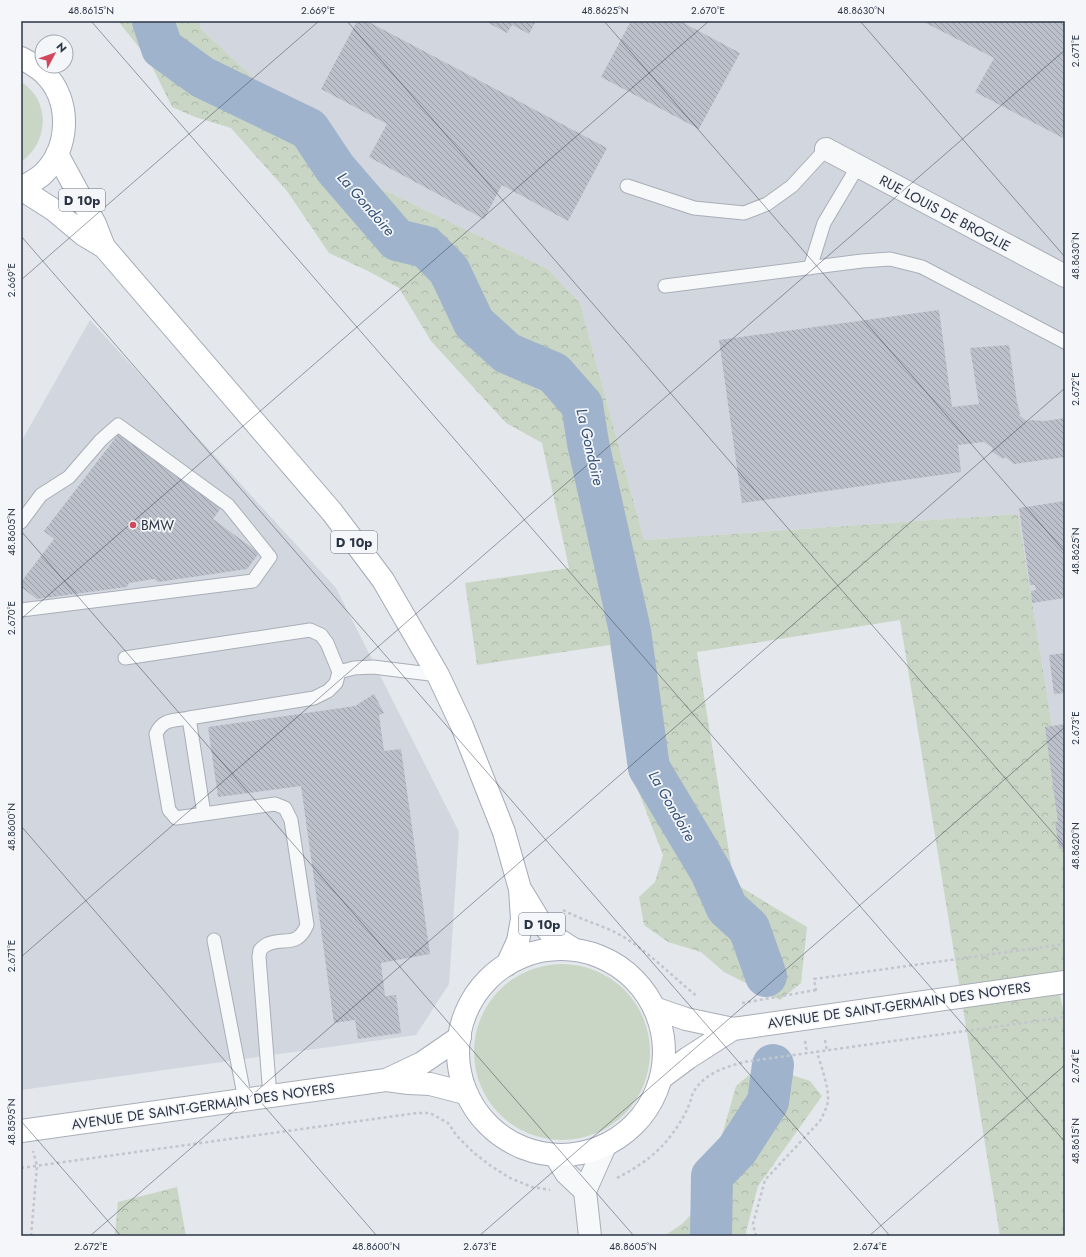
<svg xmlns="http://www.w3.org/2000/svg" width="1086" height="1257" viewBox="0 0 1086 1257" font-family="Jost,sans-serif">
<style>
.built{fill:#d2d6de}
.grass{fill:#c9d6c5}
.forest{fill:url(#forest-crowns)}
.lines{fill:none;stroke-linecap:round;stroke-linejoin:round}
.river{stroke:#9fb4cc;stroke-width:42}
.building{fill:url(#building-back-hatch)}
.lane-casing{stroke:#a9aeb7;stroke-width:15}
.street-casing{stroke:#a9aeb7;stroke-width:24}
.secondary-casing{stroke:#a9aeb7;stroke-width:24}
.primary-casing{stroke:#a3abb8;stroke-width:24}
.path{stroke:#c2c5cb;stroke-width:2.5;stroke-dasharray:3 3;stroke-linecap:butt}
.lane{stroke:#f7f8fa;stroke-width:13}
.street{stroke:#f7f8fa;stroke-width:22}
.secondary{stroke:#fff;stroke-width:22}
.primary{stroke:#fff;stroke-width:22}
.ticks{fill:none;stroke:#2b3445;stroke-width:1;stroke-opacity:0.45}
.poi-dot{fill:#d1495b;stroke:#f4f6f9;stroke-width:1.5}
.labels{text-anchor:middle;dominant-baseline:central;stroke-width:3.5;stroke-linejoin:round;paint-order:stroke}
.shield{fill:#f4f6f9;stroke:#676e7b;stroke-width:1}
.shield-label{font-size:13px;font-weight:bold;fill:#2b3445}
.street-label{font-size:14px;fill:#2b3445;stroke:#f4f6f9}
.poi-label{font-size:14px;fill:#2b3445;stroke:#f4f6f9;text-anchor:start}
.water-label{font-size:15px;font-style:italic;fill:#34527a;stroke:#f4f6f9}
.neatline{fill:none;stroke:#2b3445;stroke-width:1.5}
.ticks-label{font-size:10px;text-anchor:middle;fill:#2b3445}
</style>
<defs>
<pattern id="forest-crowns" width="20" height="18" patternUnits="userSpaceOnUse"><rect width="20" height="18" fill="#c9d6c5"/><path d="M2 6a3 3 0 1 1 6 0M12 15a3 3 0 1 1 6 0" fill="none" stroke="#adb8ab"/></pattern>
<pattern id="building-back-hatch" width="6" height="6" patternUnits="userSpaceOnUse"><rect width="6" height="6" fill="#bbc0ca"/><path d="M-1 5l2 2M0 0l6 6M5-1l2 2" fill="none" stroke="#989da6"/></pattern>
</defs>
<rect width="100%" height="100%" fill="#e4e7ec"/>
<path class="built" d="M200 21H1065V807L1018 514 644 540 580 303 548 269 365 181 200 28Z
M90 320 336 588 459 832 449 984 416 1035 21 1090V442Z"/>
<path class="grass" d="M21 82C51 100 49 143 21 162Z
M474 1052a88 88 0 1 1 176 0a88 88 0 1 1-176 0Z"/>
<path class="forest" d="M118 21H200V28L365 181 548 269 580 303 644 540 1018 514 1065 807V971L1054 973 1065 1015V1236H1000L900 620 697 652 734 883 807 927 801 983 780 1000 724 972 701 952 668 942 644 925 639 897 655 882 663 855 631 772 610 645 477 665 465 583 569 568 542 443 506 423 431 341 399 288 368 271 329 253 287 191 231 128 195 117 172 107 149 60Z
M761 1065 810 1081 822 1096 758 1186 746 1232 747 1236H664L682 1224 703 1202 736 1086Z
M177 1187 186 1236H109L115 1234 118 1202Z"/>
<g class="lines">
<path class="river" d="M153 21 162 48 202 77 309 129 335 168 397 240 426 247 449 270 474 323 507 353 554 373 582 405 588 443 630 631 649 768 711 872 727 908 749 928 766 976
M711 1236 712 1176 737 1150 768 1102 773 1065"/>
</g>
<path class="building" d="M357 21H367L607 148 568 221 502 185 484 219 369 157 387 124 321 89Z
M485 21H536L529 34 512 25 507 33Z
M631 21H680L740 53 699 129 601 77Z
M922 21H1065V139L975 92 994 58Z
M939 310 952 407 979 404 970 348 1009 345 1017 402 1020 414 1019 415 1028 422 1029 420 1045 421 1065 418V457L1014 464 1005 457 1003 459 991 451 993 448 984 442 958 445 961 472 742 503 719 340Z
M120 432 221 508 213 519 259 553 247 569 158 582 154 579 129 583 127 587 37 599 21 587V582L54 539 44 531Z
M1065 501V598L1032 603 1031 591 1036 590 1035 585H1030L1019 508Z
M1065 653V693L1054 694 1049 655Z
M374 694 384 713 379 715 384 751 401 749 430 954 381 963 385 996 396 995 401 1033 358 1039 355 1020 334 1023 301 786 218 797 208 727 355 706Z
M1065 724V849H1059L1055 822H1058L1045 727Z"/>
<g class="lines">
<g class="lane-casing">
<path id="lane" d="M627 186 694 208 744 213 767 204 792 186 826 149
M810 268 824 223 858 166
M665 286 862 261 890 259 922 267 1065 342
M21 522 41 495 69 477 101 440 118 425 228 505 270 557 253 581 21 610
M125 658 310 630 321 635 327 643 339 672 336 683 328 691 314 698 189 718 204 814 275 804 285 808 291 820 307 925C297 948 285 937 268 944 265 945 262 948 260 950L259 957 270 1096
M339 672 354 668 373 667 438 675
M189 718C174 721 163 718 156 734L169 810 176 818 204 814
M214 940 245 1100"/>
</g>
<g class="street-casing">
<path id="street" d="M826 149 1065 276
M555 1155 566 1173 585 1191
M590 1236 585 1191 605 1146"/>
</g>
<g class="secondary-casing">
<path id="secondary" d="M654 1008 686 1019 733 1029 1065 982
M661 1078 688 1058 733 1029
M386 1080 422 1063 460 1037
M21 1131 386 1080 409 1083 430 1084 465 1093"/>
</g>
<g class="primary-casing">
<path id="primary" d="M21 58C29 62 37 67 44 73 72 100 70 149 42 175 36 180 28 184 21 188
M57 154 95 224 104 247 332 512 383 580 438 675 462 726 504 832 520 889 522 919 518 941 507 965
M21 189 54 210 84 235 104 247
M522 892 539 920 553 936 573 949
M458 1052a103 103 0 1 1 206 0a103 103 0 1 1-206 0Z"/>
</g>
<path class="path" d="M563 910C583 921 607 926 627 939 653 956 674 978 698 997
M816 991 814 979 1065 944
M742 1003 816 990
M825 1040 827 1051
M805 1041 807 1053
M21 1168 417 1113H430L448 1123 457 1136 474 1153 491 1166 510 1178 532 1187 550 1190
M617 1178C638 1167 658 1154 672 1134 679 1125 685 1115 689 1105 691 1101 691 1097 693 1093 703 1074 725 1067 744 1062L1065 1017
M31 1236 37 1166 33 1151
M756 1236 753 1224 765 1180 820 1121C823 1115 827 1108 828 1101 829 1087 821 1066 817 1052"/>
<use href="#lane" class="lane"/>
<use href="#street" class="street"/>
<use href="#secondary" class="secondary"/>
<use href="#primary" class="primary"/>
</g>
<path class="ticks" d="M91 21 1065 1142M347 21 1065 847M604 21 1065 552M860 21 1065 257M21 236 890 1236M21 280 319 21M21 531 634 1236M21 619 709 21M21 826 377 1236M21 957 1065 50M21 1121 121 1236M90 1236 1065 388M479 1236 1065 727M869 1236 1065 1065"/>
<circle class="poi-dot" cx="133" cy="525" r="4"/>
<g class="labels">
<g class="shield">
<rect x="59" y="189" width="46" height="22" rx="3"/>
<rect x="331" y="531" width="46" height="22" rx="3"/>
<rect x="519" y="913" width="46" height="22" rx="3"/>
</g>
<g class="shield-label">
<text x="82" y="200">D 10p</text>
<text x="354" y="542">D 10p</text>
<text x="542" y="924">D 10p</text>
</g>
<g class="street-label">
<text transform="translate(945 213) rotate(28)">RUE LOUIS DE BROGLIE</text>
<text transform="translate(899 1005) rotate(-8)">AVENUE DE SAINT-GERMAIN DES NOYERS</text>
<text transform="translate(203 1106) rotate(-8)">AVENUE DE SAINT-GERMAIN DES NOYERS</text>
</g>
<g class="poi-label">
<text x="141" y="525">BMW</text>
</g>
<g class="water-label">
<text transform="translate(366 204) rotate(49)">La Gondoire</text>
<text transform="translate(590 447) rotate(77)">La Gondoire</text>
<text transform="translate(672 806) rotate(60)">La Gondoire</text>
</g>
</g>
<rect width="1086" height="1257" fill="none" stroke="#f4f6f9" stroke-width="44"/>
<g transform="translate(54 54) rotate(49)"><circle r="19" fill="#f4f6f9" stroke="#a4a8b1"/>
<path d="M0-3L7 15L0 10L-7 15Z" fill="#d1495b"/>
<text y="-6" font-size="11" font-weight="bold" text-anchor="middle" fill="#2b3445">N</text>
</g>
<rect x="22" y="22" width="1042" height="1213" class="neatline"/>
<g class="ticks-label">
<text x="91" y="14">48.8615°N</text>
<text x="318" y="14">2.669°E</text>
<text x="605" y="14">48.8625°N</text>
<text x="708" y="14">2.670°E</text>
<text x="861" y="14">48.8630°N</text>
<text transform="translate(1075 51) rotate(-90)" y="4">2.671°E</text>
<text transform="translate(1075 256) rotate(-90)" y="4">48.8630°N</text>
<text transform="translate(11 280) rotate(-90)" y="4">2.669°E</text>
<text transform="translate(1075 389) rotate(-90)" y="4">2.672°E</text>
<text transform="translate(11 532) rotate(-90)" y="4">48.8605°N</text>
<text transform="translate(1075 551) rotate(-90)" y="4">48.8625°N</text>
<text transform="translate(11 618) rotate(-90)" y="4">2.670°E</text>
<text transform="translate(1075 728) rotate(-90)" y="4">2.673°E</text>
<text transform="translate(11 827) rotate(-90)" y="4">48.8600°N</text>
<text transform="translate(1075 846) rotate(-90)" y="4">48.8620°N</text>
<text transform="translate(11 956) rotate(-90)" y="4">2.671°E</text>
<text transform="translate(1075 1066) rotate(-90)" y="4">2.674°E</text>
<text transform="translate(11 1122) rotate(-90)" y="4">48.8595°N</text>
<text transform="translate(1075 1141) rotate(-90)" y="4">48.8615°N</text>
<text x="91" y="1250">2.672°E</text>
<text x="376" y="1250">48.8600°N</text>
<text x="480" y="1250">2.673°E</text>
<text x="633" y="1250">48.8605°N</text>
<text x="870" y="1250">2.674°E</text>
</g>
</svg>
